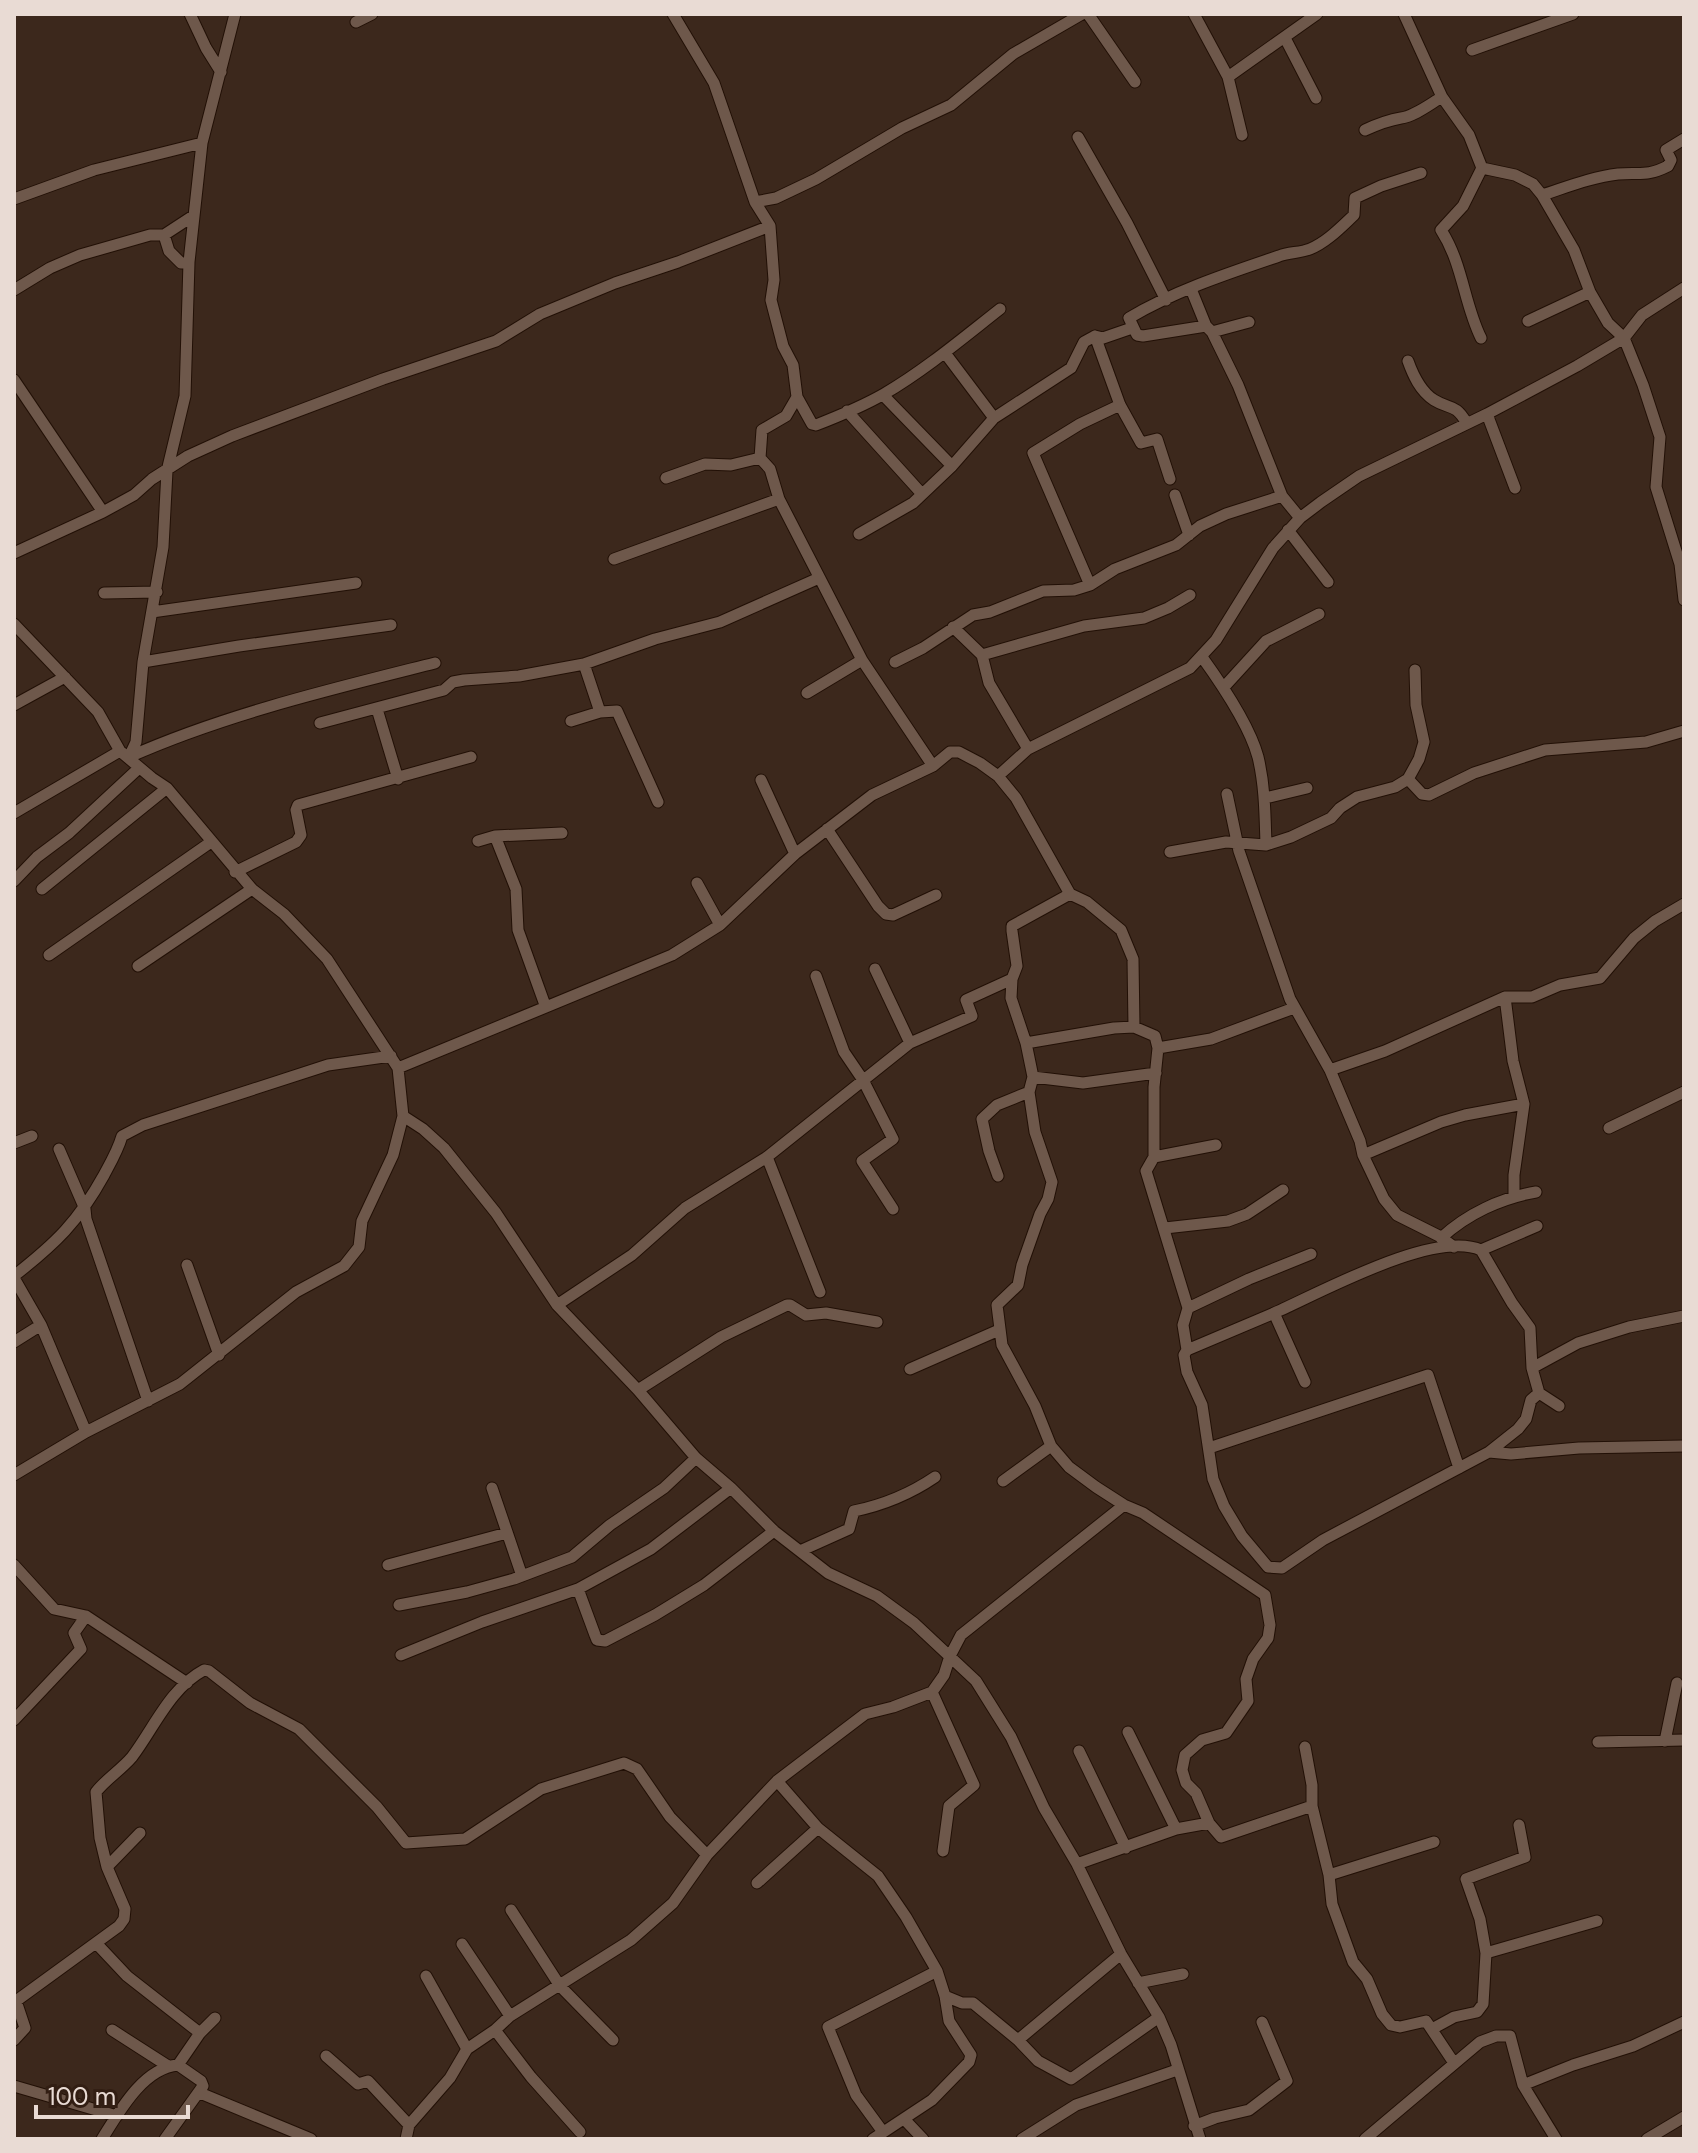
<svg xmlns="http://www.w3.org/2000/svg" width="1698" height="2153" viewBox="0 0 1698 2153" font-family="'DM Sans',sans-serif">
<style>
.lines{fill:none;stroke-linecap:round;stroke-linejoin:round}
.minor-casing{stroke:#221006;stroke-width:13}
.minor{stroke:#6e584b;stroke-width:11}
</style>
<rect width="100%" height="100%" fill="#3c281c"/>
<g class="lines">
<g class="minor-casing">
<path id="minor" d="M190 14 206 48 221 72
M673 14 714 83 755 202 770 226 774 280 771 300 783 346 793 365 797 397 786 416 762 430 760 458 770 469 779 499 862 660 933 766
M1088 14 1135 82
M1194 14 1228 77 1242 135
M1404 14 1442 97 1469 135 1482 168 1515 175 1533 184 1542 195 1574 250 1590 292 1608 323 1624 338 1643 385 1660 437 1656 487 1680 564 1684 600
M356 22 372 14
M1285 38 1316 98
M1472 50 1573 14
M1228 77 1317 14
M1365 130C1378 124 1389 120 1401 118 1415 116 1430 104 1442 97
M1078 137 1127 223 1166 300
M1542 195C1567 187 1592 177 1618 174 1640 172 1646 177 1668 166L1671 160 1666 150 1684 139
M14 199 94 170 202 143
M755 202 776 198 816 179 902 128 951 105 1013 54 1082 14
M164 235 169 251 181 263 189 262
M1191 289 1206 326 1212 332 1238 385 1282 496 1300 518
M14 290 50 268 80 255 150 235H164L193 216
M1528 321 1590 292
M1206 326 1143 336 1137 335 1129 318C1174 291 1229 273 1279 256 1289 252 1300 253 1310 249 1327 242 1341 227 1354 215L1355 198 1381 186 1421 173
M1212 332 1249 322
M1095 336 1120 405 1141 443 1157 439 1170 479
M1481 338C1464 304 1463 264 1441 230L1463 206 1482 168
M945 353 994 418
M1408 361C1413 375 1420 391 1434 400 1450 410 1455 403 1466 422
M14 380 103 512
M883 395 952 466
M797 397 812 424 816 425C839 416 863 406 884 394 925 370 963 338 1000 309
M847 411 922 494
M1487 414 1515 488
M666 478 705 464 731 465 760 458
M1175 495 1189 535
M1288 530 1328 582
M859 534 913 503 952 466 994 418 1071 368 1084 342 1095 336 1103 338 1132 328
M14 553 103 512 134 495 152 479 188 456 232 436 383 379 496 341 540 314 615 283 678 262 770 226
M614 559 779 499
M1090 585 1033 453 1080 424 1120 405
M104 593 157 592
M152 612 356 583
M14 624 98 712 120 751 152 778 167 788 252 889 284 914 327 959 398 1068 403 1116 393 1155 362 1221 359 1247 344 1266 296 1292 180 1384 86 1432 14 1475
M953 627 982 655 989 683 1028 749
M982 655 1084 626 1144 618 1168 608 1190 595
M1202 657C1220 682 1250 727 1258 757 1265 786 1265 815 1266 845
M143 662 239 646 391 625
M895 662 923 648 973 615 990 612 1043 591 1074 590 1090 585 1115 569 1176 545 1200 526 1226 514 1282 496
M584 664 600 712
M1224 687 1266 641 1319 614
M807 693 862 660
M14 705 65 677
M377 709 398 779
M571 721 600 712 617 711 658 802
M320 723 444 690 453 682 464 680 519 676 584 664 655 639 720 622 819 578
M129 757 136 742 143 662 163 547 167 471 185 396 189 262 202 143 235 14
M129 757C226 714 332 689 435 663
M998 776 1028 749 1190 668 1216 640 1273 548 1300 518 1321 502 1359 476 1487 414 1577 366 1624 338 1642 315 1684 288
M1408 779 1422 794 1429 795 1474 773 1545 750 1646 742 1684 731
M761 780 795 854
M1227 794 1239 851 1290 999 1330 1070 1360 1141 1363 1155 1384 1199 1397 1215 1439 1236 1454 1247
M1265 798 1307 788
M14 813 120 751
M827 829 878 906 886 914 893 915 936 895
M495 836 516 889 518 930 545 1005
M478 841 495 836 562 833
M1170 852 1226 842 1266 845 1291 837 1331 818 1340 808 1357 797 1395 787 1408 779 1419 759 1424 742 1416 705 1415 670
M235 872 296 842 301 835 296 810 298 805 471 757
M14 881 37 857 69 833 139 768
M697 883 720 925
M42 889 167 788
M1070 894 1012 926V931L1017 966 1012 979 1011 998 1026 1043 1033 1077 1029 1092 1035 1132 1052 1182 1048 1199 1040 1214 1022 1265 1018 1285 997 1305 1002 1345 1035 1406 1051 1446 1069 1467 1096 1487 1124 1505 1143 1513 1265 1595 1270 1625 1268 1638 1253 1659 1246 1679 1248 1701 1226 1733 1202 1740 1185 1755 1182 1770 1186 1783 1196 1793 1209 1823 1221 1837 1312 1806
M49 955 211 842
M138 966 252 889
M875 969 910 1043
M816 976 844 1052 863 1080 893 1139 862 1161 893 1209
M1505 997 1513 1061 1524 1104 1514 1175V1195
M1026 1043 1114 1028 1134 1027 1155 1036 1158 1048 1154 1087V1157L1146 1171 1188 1308 1183 1325 1187 1350 1184 1355 1187 1372 1202 1405 1213 1479 1224 1506 1242 1536 1268 1567 1282 1568 1323 1540 1489 1452 1518 1429 1526 1419 1531 1400 1539 1393 1532 1368 1530 1328 1512 1303 1481 1250C1434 1229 1318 1294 1272 1314 1244 1326 1216 1338 1187 1350
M1158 1048 1211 1039 1294 1008
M398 1068 672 955 720 925 795 854 872 795 933 766 950 752H959L980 763 998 776 1016 798 1070 894 1087 902 1121 930 1133 959 1134 1027
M1330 1070 1385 1051 1505 997H1532L1560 985 1600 978 1634 938 1655 921 1684 904
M1033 1077 1083 1083 1156 1073
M403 1116 423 1129 444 1148 496 1213 557 1305 638 1390 696 1458 731 1488 774 1531 828 1573 877 1596 914 1623 976 1681 1011 1737 1044 1808 1077 1864 1121 1954 1159 2017 1171 2045 1200 2139
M1609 1128 1684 1092
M14 1143 32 1136
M59 1149 85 1209 86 1219 148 1401
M1363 1155 1441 1122 1465 1115 1524 1104
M767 1157 820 1292
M1154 1157 1216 1145
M998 1176 989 1151 982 1119 997 1105 1029 1092
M1165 1228 1228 1221 1247 1214 1283 1190
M1441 1238C1467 1214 1501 1198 1536 1192
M1481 1250 1537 1226
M187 1265 219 1355
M14 1276C56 1243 78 1222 104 1175 111 1162 118 1150 122 1136L143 1125 328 1065 391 1056
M14 1278 41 1325 86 1432
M557 1305 632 1255 685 1208 767 1157 910 1043 972 1016 966 1000 1012 979
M1188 1308 1249 1279 1311 1254
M1274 1313 1305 1382
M14 1342 41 1325
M1532 1368 1578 1343 1629 1327 1684 1316
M910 1369 999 1330
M638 1390 721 1337 787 1305H790L806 1315 826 1313 877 1322
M1539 1393 1559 1406
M1209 1448 1428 1375 1459 1468
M1489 1452 1511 1454 1579 1448 1684 1446
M1003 1481 1051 1446
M492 1488 522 1576
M800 1551 849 1529 854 1511C883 1505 910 1494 935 1477
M14 1565 54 1609 86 1616 187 1683
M388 1565 507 1533
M578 1589 595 1635 597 1640 605 1641 655 1615 704 1585 774 1531
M399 1605 467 1592 514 1579 572 1557 610 1525 664 1488 696 1458
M401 1655 482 1622 578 1589 651 1549 731 1488
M932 1692 974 1785 949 1806 943 1851
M14 1720 81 1649 74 1633 86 1616
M1128 1732 1176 1829
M1665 1741 1677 1683
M1598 1742 1684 1740
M1305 1747 1312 1785V1806L1329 1875 1332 1904 1353 1962 1367 1979 1382 2014 1391 2025 1400 2027 1426 2021 1454 2063
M1079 1751 1126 1848
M777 1781 818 1828 878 1876 906 1917 937 1971 945 1996 949 2021 971 2055 969 2062 932 2100 873 2139
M1077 1864 1176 1829 1209 1823
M107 1867 140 1833
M1329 1875 1434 1842
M757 1883 818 1828
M511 1910 560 1986 613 2040
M96 1943 127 1976 200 2033
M462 1944 510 2016
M1486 1953 1597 1921
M426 1976 467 2049
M1138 1983 1183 1974
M945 1996 962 2003H973L1018 2040 1038 2061 1071 2079 1159 2017
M1432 2029 1454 2017 1477 2012 1483 2004 1486 1953 1480 1919 1466 1879 1525 1857 1519 1825
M112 2030 168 2066
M495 2030 531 2077 580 2132
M14 2040 25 2028 16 2001 119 1926 124 1919 125 1909 107 1867 100 1838 96 1792C106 1779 121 1770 132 1757 154 1728 170 1688 204 1670L209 1671 250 1703 299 1729 377 1807 406 1843 465 1839 541 1789 624 1763 637 1769 670 1817 707 1855
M1018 2040 1121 1954
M326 2056 358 2084 368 2081 409 2125
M178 2065 200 2033 215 2018
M1523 2085 1573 2065 1633 2046 1684 2022
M14 2086 117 2116
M200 2093 311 2139
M905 2120 923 2139
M1194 2126 1215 2118 1249 2110 1287 2081 1262 2022
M883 2132 856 2095 828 2027 937 1971
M102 2139C119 2112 143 2068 178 2065L201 2081 203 2086 165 2139
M406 2139 409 2125 450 2078 467 2049 495 2030 510 2016 631 1940 673 1903 707 1855 777 1781 865 1714 893 1707 932 1692 944 1675 950 1656 961 1635 1124 1505
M1022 2139 1076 2105 1177 2070
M1365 2139 1480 2042 1496 2036H1510L1523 2085 1556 2139
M1647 2139 1684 2117"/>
</g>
<use href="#minor" class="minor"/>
</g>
<rect width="1698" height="2153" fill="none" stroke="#e9dbd4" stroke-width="32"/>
<path d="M36 2105v12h152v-12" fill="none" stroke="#e9dbd4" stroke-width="4"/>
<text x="48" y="2105" font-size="24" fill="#e9dbd4" stroke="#321e13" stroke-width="6" paint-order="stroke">100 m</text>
</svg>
